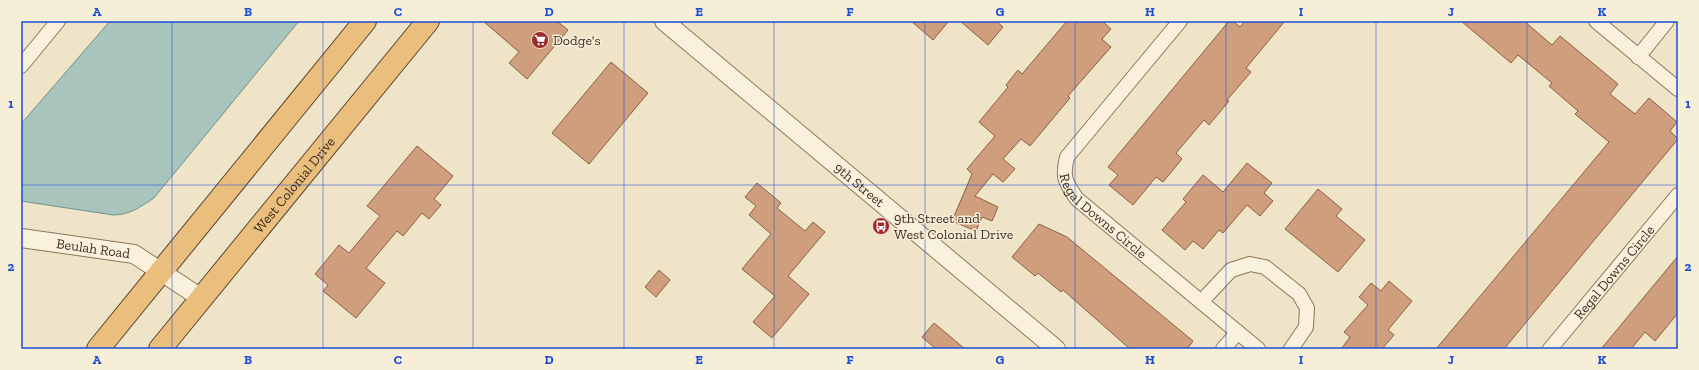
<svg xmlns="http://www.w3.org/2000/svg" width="1699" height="370" viewBox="0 0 1699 370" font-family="'Zilla Slab',serif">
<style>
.water{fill:#a9c4bc;stroke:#6f938a}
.building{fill:#cf9f7d;stroke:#8d5f41}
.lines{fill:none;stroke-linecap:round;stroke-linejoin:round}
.minor-casing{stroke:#8d765c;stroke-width:16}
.tertiary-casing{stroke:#8d765c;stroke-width:20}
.trunk-casing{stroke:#5b4430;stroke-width:24}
.minor{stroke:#faf1dc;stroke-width:14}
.tertiary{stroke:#faf1dc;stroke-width:18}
.trunk{stroke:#eabe7c;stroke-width:22}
.grid{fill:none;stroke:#1d4ed8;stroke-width:1;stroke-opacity:0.55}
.labels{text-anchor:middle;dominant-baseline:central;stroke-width:3;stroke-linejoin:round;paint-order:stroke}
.poi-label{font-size:14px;fill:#3d2e20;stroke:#f7eed8;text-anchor:start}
.street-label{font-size:14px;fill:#3d2e20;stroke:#f7eed8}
.neatline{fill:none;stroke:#1d4ed8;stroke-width:1.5}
.grid-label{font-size:13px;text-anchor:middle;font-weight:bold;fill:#1d4ed8}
</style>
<rect width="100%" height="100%" fill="#f0e4c8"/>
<path class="water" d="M110 21H299L154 198C140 207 130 215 113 215L21 201V124Z"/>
<path class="building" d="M483 21H557L568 30 527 79 509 63 519 52Z
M911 21H949L933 40Z
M960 21H996L1003 27 988 45Z
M1067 21H1102L1111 29 1102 39 1111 47 1068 96 1070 98 1030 146 1021 139 1003 159 1015 169 1003 182 993 174 975 196 998 207 992 221 982 217 976 231 952 221 972 174 967 169 995 136 979 122 1008 87 1006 85 1018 70 1022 74Z
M1229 21H1233L1240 27 1245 21H1285L1246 68 1251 72 1227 100 1229 101 1209 125 1204 120 1176 153 1182 159 1163 182 1156 177 1133 205 1109 185 1118 175 1108 167Z
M1461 21H1524L1552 45 1560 36 1618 84 1610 94 1635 114 1649 98 1677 122 1670 131 1678 139 1504 349H1436L1609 142 1575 114 1578 111 1549 86 1552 83 1518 55 1511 63Z
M611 62 648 93 589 164 552 133Z
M417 146 453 176 434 199 441 205 429 219 422 213 403 236 397 231 366 268 385 283 356 318 323 291 328 285 315 274 339 245 349 253 380 216 367 206Z
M1247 163 1272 183 1264 193 1273 201 1260 216 1247 205 1223 233 1219 230 1203 249 1193 241 1185 250 1162 230 1186 202 1183 199 1203 175 1223 192Z
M757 183 781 203 777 208 805 231 813 222 825 232 788 276 809 294 772 338 753 322 775 296 742 269 771 234 749 215 756 206 745 197Z
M1318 189 1342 209 1336 216 1365 240 1338 272 1285 229Z
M1039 224 1067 237 1193 341 1187 349H1130L1063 290 1061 292 1038 273 1035 276 1012 257Z
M1678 256V313L1655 341 1645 332 1631 349H1601Z
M659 270 670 280 656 297 645 287Z
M1389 281 1412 301 1388 330 1394 335 1382 349H1341L1350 337 1344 332 1368 305 1359 297 1371 283 1381 291Z
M934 323 965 349H936L922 337Z"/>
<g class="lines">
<g class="minor-casing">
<g id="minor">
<path id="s1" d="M1180 21 1067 157C1062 177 1065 182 1077 199L1258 349"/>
<path d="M1596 21 1678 89"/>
<path d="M1638 57 1667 21"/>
<path d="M21 66 58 21"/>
<path d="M1201 302 1231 270 1250 264 1265 267 1299 294 1307 308 1306 327 1291 349"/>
<path d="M1223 349 1238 332"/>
<path id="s2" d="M1550 349 1678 195"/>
</g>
</g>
<g class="tertiary-casing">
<g id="tertiary">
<path id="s3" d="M664 21 1056 349"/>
<path id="s4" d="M21 238 134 254 201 298"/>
</g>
</g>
<g class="trunk-casing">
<g id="trunk">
<path d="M98 349 365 21"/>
<path id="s5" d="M160 349 428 21"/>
</g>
</g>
<use href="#minor" class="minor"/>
<use href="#tertiary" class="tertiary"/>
<use href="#trunk" class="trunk"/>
</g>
<path class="grid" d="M172 21V349M323 21V349M473 21V349M624 21V349M774 21V349M925 21V349M1075 21V349M1226 21V349M1376 21V349M1527 21V349M21 185H1678"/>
<defs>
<g id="supermarket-disc" transform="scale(0.9)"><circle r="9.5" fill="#9e2a2b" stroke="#f7eed8"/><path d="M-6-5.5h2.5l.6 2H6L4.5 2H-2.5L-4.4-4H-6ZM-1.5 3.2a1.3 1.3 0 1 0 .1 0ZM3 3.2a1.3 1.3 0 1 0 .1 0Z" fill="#fff"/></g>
<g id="bus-disc" transform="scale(0.9)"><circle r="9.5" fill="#9e2a2b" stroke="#f7eed8"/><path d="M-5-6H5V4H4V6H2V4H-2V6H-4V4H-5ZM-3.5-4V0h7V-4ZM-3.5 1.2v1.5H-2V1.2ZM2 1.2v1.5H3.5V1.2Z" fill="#fff"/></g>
</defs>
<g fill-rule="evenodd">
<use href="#supermarket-disc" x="540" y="40"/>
<use href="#bus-disc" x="881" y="226"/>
</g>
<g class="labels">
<g class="poi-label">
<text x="553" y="40">Dodge's</text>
<text x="894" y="218">9th Street and<tspan x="894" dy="16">West Colonial Drive</tspan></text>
</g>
<g class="street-label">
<text stroke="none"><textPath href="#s5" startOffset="212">West Colonial Drive</textPath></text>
<text stroke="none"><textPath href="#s3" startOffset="255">9th Street</textPath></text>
<text stroke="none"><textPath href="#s1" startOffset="252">Regal Downs Circle</textPath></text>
<text stroke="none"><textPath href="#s4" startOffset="73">Beulah Road</textPath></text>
<text stroke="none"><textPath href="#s2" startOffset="100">Regal Downs Circle</textPath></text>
</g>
</g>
<rect width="1699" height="370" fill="none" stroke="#f7eed8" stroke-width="44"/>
<rect x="22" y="22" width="1655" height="326" class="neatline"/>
<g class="grid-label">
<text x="97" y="16">A</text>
<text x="248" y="16">B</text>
<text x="398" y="16">C</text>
<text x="549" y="16">D</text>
<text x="699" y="16">E</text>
<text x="850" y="16">F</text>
<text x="1000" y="16">G</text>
<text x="1150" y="16">H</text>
<text x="1301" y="16">I</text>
<text x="1451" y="16">J</text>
<text x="1602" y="16">K</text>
<text x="11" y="108">1</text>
<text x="1688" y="108">1</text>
<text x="11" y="271">2</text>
<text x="1688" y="271">2</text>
<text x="97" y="364">A</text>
<text x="248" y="364">B</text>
<text x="398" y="364">C</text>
<text x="549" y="364">D</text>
<text x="699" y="364">E</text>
<text x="850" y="364">F</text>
<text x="1000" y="364">G</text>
<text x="1150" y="364">H</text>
<text x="1301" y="364">I</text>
<text x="1451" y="364">J</text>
<text x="1602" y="364">K</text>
</g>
</svg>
